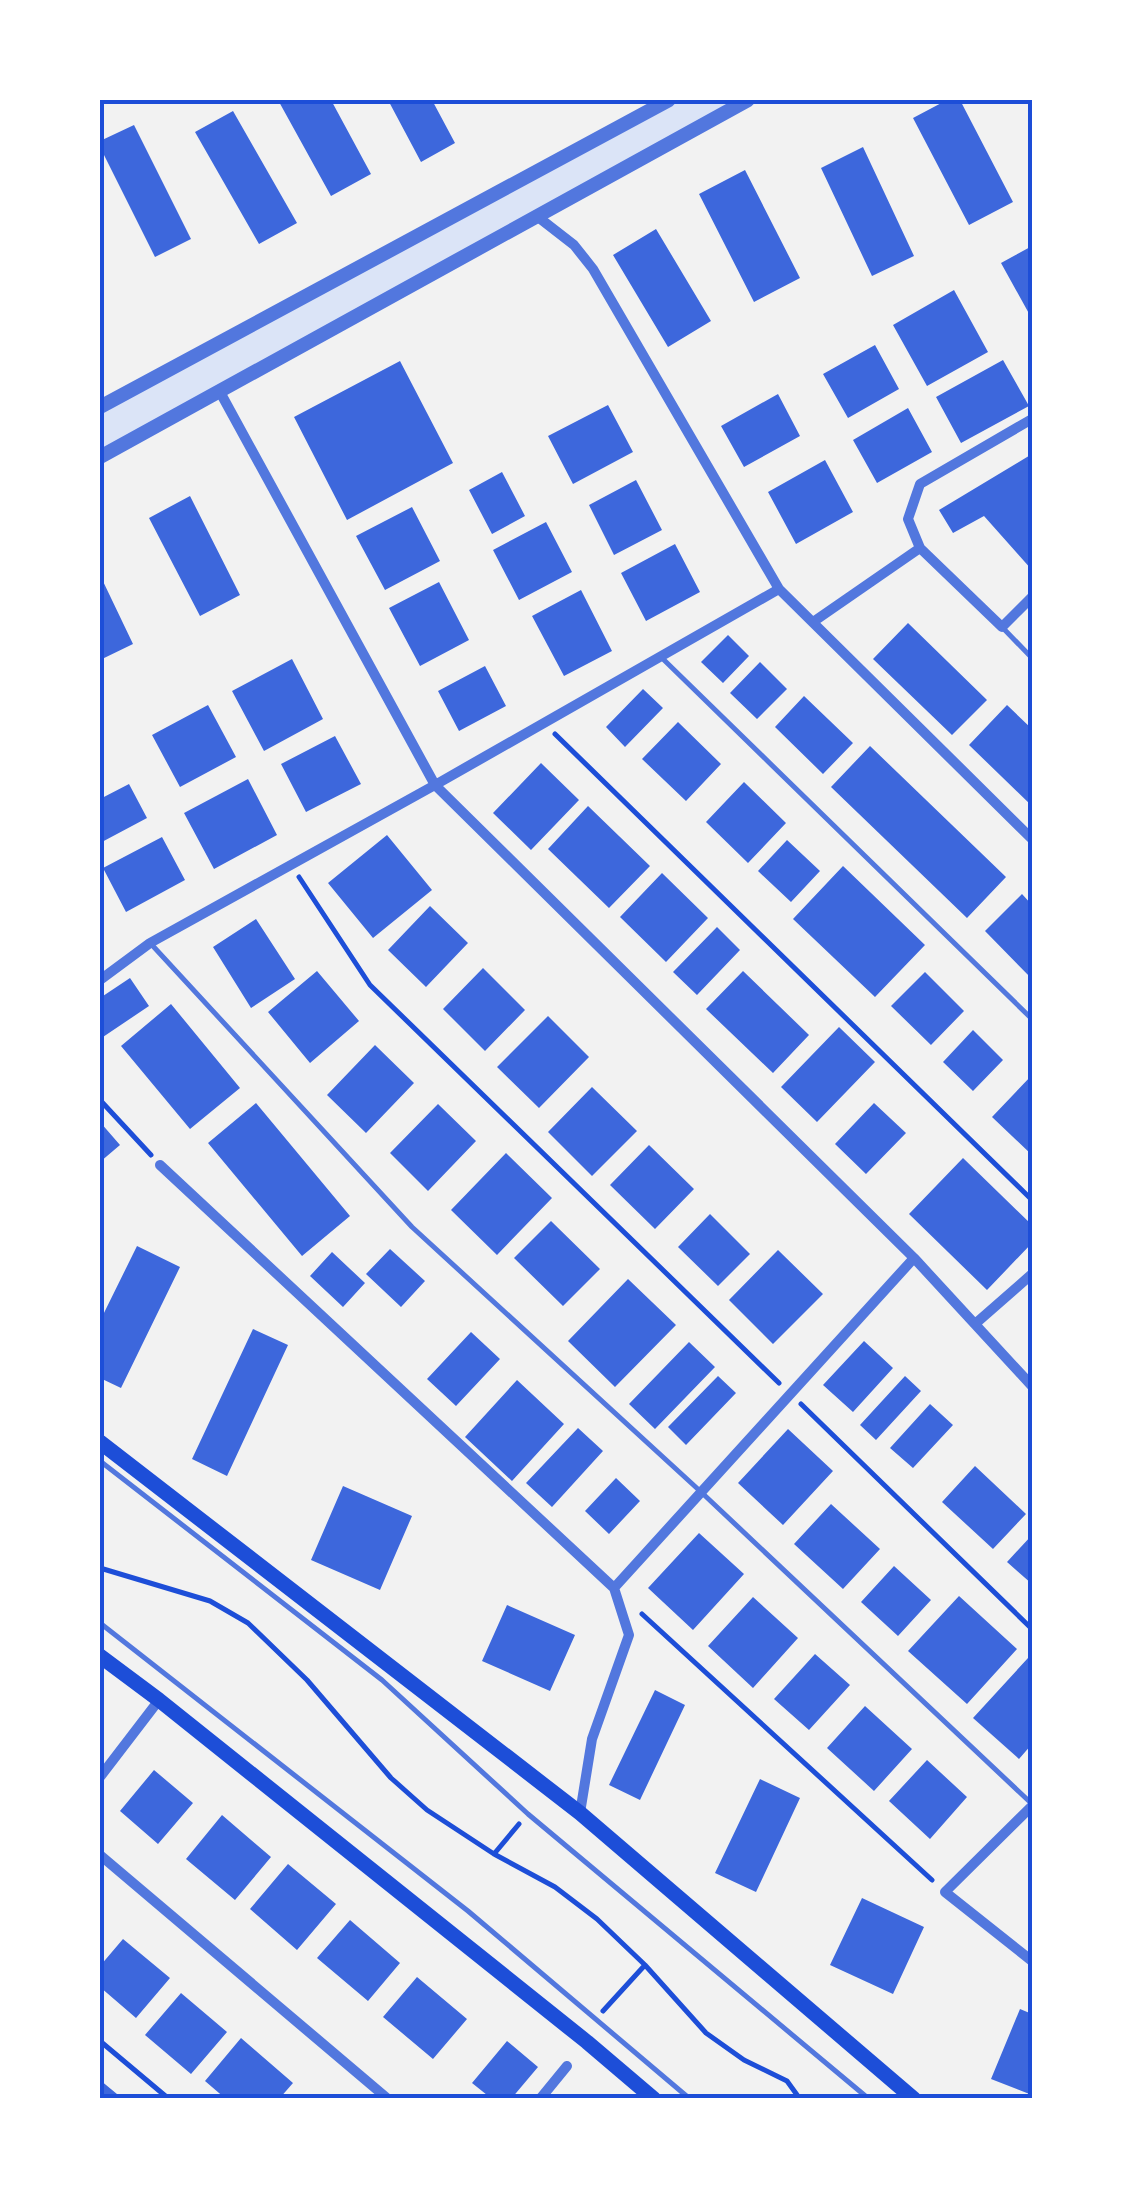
<svg xmlns="http://www.w3.org/2000/svg" width="1132" height="2199" viewBox="0 0 1132 2199" font-family="'PT Sans Narrow',sans-serif">
<style>
.green{fill:#dbe4f7}
.building{fill:#3d67dc}
.lines{fill:none;stroke-linecap:round;stroke-linejoin:round}
.path{stroke:#1d4ed8;stroke-width:5}
.service{stroke:#5277de;stroke-width:5}
.minor{stroke:#5277de;stroke-width:10}
.tertiary{stroke:#5277de;stroke-width:14}
.secondary{stroke:#1d4ed8;stroke-width:15}
.neatline{fill:none;stroke:#1d4ed8;stroke-width:4}
</style>
<rect width="100%" height="100%" fill="#f2f2f2"/>
<path class="green" d="M683 100H735L100 452V414Z"/>
<path class="building" d="M278 100H331L371 174 331 196Z
M388 100H432L455 143 421 162Z
M947 100H960L1013 202 969 225 913 118Z
M233 111 297 223 259 244 195 132Z
M134 125 191 239 155 257 100 147V141Z
M863 147 914 256 872 276 821 168Z
M745 170 800 278 754 302 699 194Z
M656 229 711 321 668 347 613 255Z
M1032 246V319L1001 263Z
M954 290 988 352 927 386 893 325Z
M875 345 899 389 848 418 823 374Z
M1003 360 1029 406 961 443 936 397Z
M400 361 453 463 347 520 294 417Z
M778 394 800 436 744 467 721 426Z
M608 405 633 452 573 484 548 436Z
M908 408 932 452 877 483 853 440Z
M1032 454V487L1030 489 1032 491V570L984 516 953 533 939 510Z
M825 460 853 512 796 544 768 492Z
M502 472 525 516 492 534 469 490Z
M636 480 662 530 614 555 589 505Z
M190 496 240 595 200 616 149 518Z
M412 507 440 561 385 590 356 536Z
M546 522 572 572 519 600 493 550Z
M675 544 700 592 646 621 621 573Z
M100 575 133 644 100 660Z
M439 582 469 640 420 666 389 608Z
M581 590 612 651 564 676 532 616Z
M908 623 987 700 952 735 873 659Z
M728 635 749 656 723 683 701 662Z
M292 659 323 719 264 751 232 691Z
M760 662 787 689 757 719 730 693Z
M485 666 506 706 459 731 438 691Z
M643 689 663 708 625 747 606 727Z
M804 696 853 743 823 774 775 727Z
M208 705 236 757 180 787 152 735Z
M1007 705 1032 729V806L969 745Z
M678 722 721 764 686 801 642 759Z
M335 736 361 784 306 812 281 764Z
M870 746 1006 877 967 918 831 787Z
M541 763 579 800 531 850 493 813Z
M248 779 277 835 214 869 184 813Z
M744 782 786 823 748 863 706 822Z
M129 784 147 818 100 843V799Z
M588 806 650 866 609 908 548 849Z
M387 835 432 890 373 938 328 883Z
M162 837 185 880 126 912 103 868Z
M787 840 820 871 791 902 758 871Z
M843 866 925 945 875 997 793 919Z
M662 873 708 918 666 962 620 917Z
M1022 894 1032 905V979L985 931Z
M430 906 468 943 426 987 388 950Z
M256 919 295 979 251 1008 213 947Z
M717 927 740 950 697 995 673 972Z
M483 968 525 1010 485 1051 443 1009Z
M317 971 359 1021 310 1063 268 1012Z
M743 971 809 1035 773 1073 706 1009Z
M925 972 964 1011 931 1045 891 1006Z
M130 978 149 1006 100 1039V998Z
M171 1004 240 1088 190 1129 121 1046Z
M548 1016 589 1057 539 1108 497 1067Z
M839 1027 875 1062 817 1122 781 1087Z
M973 1030 1003 1060 973 1091 943 1062Z
M375 1045 414 1083 366 1133 327 1095Z
M1032 1075V1155L992 1117Z
M592 1087 637 1131 592 1176 548 1132Z
M256 1103 350 1216 302 1256 208 1143Z
M874 1103 906 1133 866 1174 835 1144Z
M438 1104 476 1141 428 1191 390 1153Z
M100 1122 120 1145 100 1162Z
M649 1145 694 1189 655 1229 610 1185Z
M506 1153 552 1198 497 1255 451 1210Z
M963 1158 1032 1225V1243L987 1290 909 1214Z
M710 1214 750 1254 718 1286 678 1247Z
M551 1221 600 1269 563 1306 514 1258Z
M137 1246 180 1267 121 1388 100 1378V1321Z
M390 1249 425 1281 401 1307 366 1274Z
M778 1250 823 1294 773 1344 729 1300Z
M332 1252 365 1283 343 1307 310 1276Z
M628 1279 676 1325 615 1387 568 1341Z
M253 1329 288 1345 227 1476 192 1459Z
M471 1332 500 1359 456 1406 427 1379Z
M864 1341 893 1368 853 1412 823 1385Z
M689 1342 715 1367 655 1429 629 1404Z
M718 1376 736 1393 686 1445 668 1427Z
M905 1376 921 1391 876 1440 860 1425Z
M517 1380 564 1424 512 1481 465 1437Z
M930 1404 953 1425 913 1468 890 1448Z
M578 1428 603 1451 552 1507 526 1483Z
M788 1429 833 1471 783 1525 738 1483Z
M975 1466 1026 1514 993 1549 942 1502Z
M616 1478 640 1501 609 1534 585 1511Z
M343 1486 412 1516 380 1590 311 1560Z
M831 1504 880 1549 843 1589 794 1544Z
M699 1533 744 1574 693 1630 648 1588Z
M1032 1535V1584L1007 1562Z
M894 1566 931 1600 898 1636 861 1602Z
M959 1596 1017 1649 967 1704 908 1651Z
M753 1597 798 1638 753 1688 708 1646Z
M507 1605 575 1635 550 1691 482 1661Z
M815 1654 850 1685 809 1730 774 1699Z
M1028 1658 1032 1662V1744L1019 1759 973 1718Z
M655 1690 685 1705 640 1800 609 1785Z
M865 1706 912 1749 874 1791 827 1748Z
M927 1760 967 1797 930 1839 889 1801Z
M154 1770 193 1803 158 1844 120 1811Z
M760 1779 800 1798 756 1892 715 1873Z
M222 1815 271 1857 235 1900 186 1859Z
M288 1864 336 1904 297 1950 250 1909Z
M862 1898 924 1927 893 1994 830 1965Z
M350 1920 400 1963 368 2001 317 1958Z
M123 1939 170 1978 136 2018 100 1987V1966Z
M417 1977 467 2019 433 2059 383 2017Z
M181 1993 227 2032 191 2074 145 2035Z
M1020 2009 1032 2014V2095L991 2079Z
M241 2038 293 2083 279 2099H226L205 2081Z
M507 2041 538 2067 511 2099H492L472 2083Z
M100 2080 123 2099H100Z"/>
<g class="lines">
<path class="path" d="M555 734 1032 1200
M299 877 370 985 779 1383
M100 1100 151 1155
M801 1404 1032 1629
M100 1568 210 1601 248 1623 307 1680 391 1778 427 1810 494 1854 555 1887 597 1919 645 1965 706 2033 744 2060 787 2081 800 2099
M642 1614 932 1880
M494 1854 519 1824
M603 2011 645 1965
M100 2041 169 2099"/>
<path class="service" d="M1002 627 1032 658
M663 659 1032 1019
M152 945 412 1227 700 1491 1031 1803
M100 1461 382 1680 528 1814 869 2099
M100 1623 468 1911 690 2099"/>
<path class="minor" d="M538 217 574 245 593 269 779 589 1032 839
M220 392 435 785 914 1258 1032 1386
M920 548 908 519 920 484 1032 419
M813 622 920 548 1002 627 1032 597
M100 980 150 943 435 785 779 589
M160 1165 614 1588
M975 1324 1032 1274
M100 1777 159 1700
M1032 1806 945 1892 1032 1961
M580 1813 592 1739 629 1635 614 1588 914 1258
M100 1855 388 2099
M540 2099 567 2066"/>
<path class="tertiary" d="M100 407 669 100
M100 457 748 100"/>
<path class="secondary" d="M100 1442 580 1813 914 2099
M100 1656 159 1700 587 2042 654 2099"/>
</g>
<rect width="1132" height="2199" fill="none" stroke="#ffffff" stroke-width="205"/>
<rect x="102" y="102" width="928" height="1994" class="neatline"/>
</svg>
